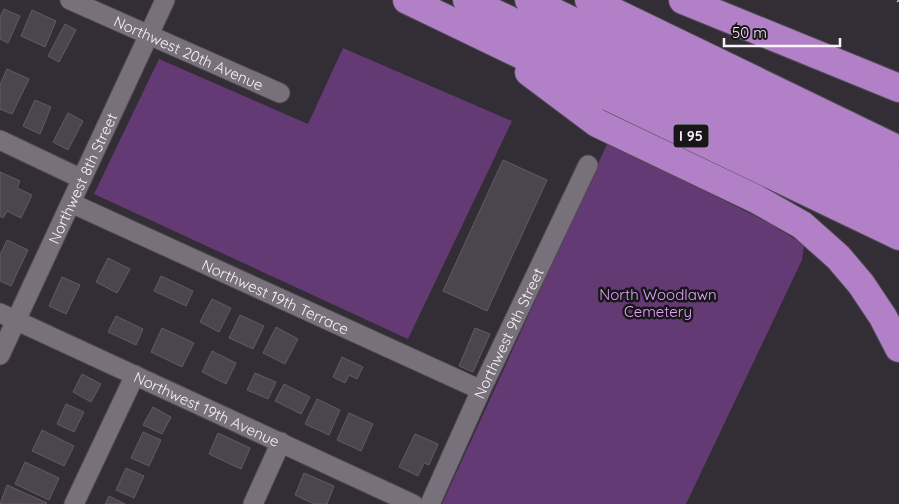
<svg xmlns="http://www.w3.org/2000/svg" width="899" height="504" viewBox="0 0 899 504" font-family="Quicksand,sans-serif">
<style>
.green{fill:#643a75}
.building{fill:#4b454e;stroke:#625b65}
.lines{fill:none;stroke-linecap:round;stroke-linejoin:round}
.minor-casing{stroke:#4f4a52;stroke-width:21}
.highway-casing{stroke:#4f4a52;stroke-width:30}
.minor{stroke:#78717b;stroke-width:19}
.highway{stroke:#b180c6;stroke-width:28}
.rail{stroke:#cac6cc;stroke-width:4;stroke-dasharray:6 6;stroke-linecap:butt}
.labels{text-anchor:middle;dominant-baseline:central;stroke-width:5;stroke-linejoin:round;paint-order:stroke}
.shield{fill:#19161a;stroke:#b4b0b5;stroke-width:1}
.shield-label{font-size:14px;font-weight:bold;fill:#f6f2f8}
.street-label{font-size:15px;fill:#f6f2f8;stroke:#19161a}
.park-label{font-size:15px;fill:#e3a5fe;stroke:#19161a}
</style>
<rect width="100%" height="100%" fill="#332d35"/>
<path class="green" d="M343 48 512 121 408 339 94 194 159 59 308 124Z
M608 142 771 224 804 245 802 260 686 504H442Z"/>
<path class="building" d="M4 9 20 16 8 43 0 39V17Z
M32 10 56 21 45 47 21 36Z
M65 24 76 30 59 62 48 56Z
M7 69 29 79 12 114 0 109V85Z
M35 100 51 107 40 134 23 126Z
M68 113 83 121 68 150 53 142Z
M503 160 547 180 487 311 443 291Z
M0 172 20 181 17 188 32 195 21 218 7 211 3 218 0 216Z
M7 240 28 250 11 286 0 281V255Z
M108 258 130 269 117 293 96 282Z
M161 276 193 291 186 306 154 291Z
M62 277 80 285 66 314 49 306Z
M212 299 231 308 219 332 200 322Z
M240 315 264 326 253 349 229 338Z
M116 316 143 329 136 345 108 332Z
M276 327 298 339 285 364 263 353Z
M162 328 194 343 182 367 151 352Z
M475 328 490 334 473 372 459 366Z
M212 351 236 363 226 384 202 372Z
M342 357 363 367 357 379 349 375 345 383 333 377Z
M255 373 276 382 268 399 247 390Z
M82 374 101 384 91 402 73 392Z
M284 384 310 397 301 414 275 401Z
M317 399 340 410 329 435 305 424Z
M66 404 84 412 74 432 57 424Z
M153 407 171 417 162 434 143 425Z
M349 413 373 424 361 451 337 440Z
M42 430 74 446 64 466 32 451Z
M143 432 161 440 149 466 131 458Z
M218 433 250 448 241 469 209 454Z
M415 434 438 444 429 465 424 463 418 476 399 467Z
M25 462 59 478 49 500 15 484Z
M126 468 144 476 134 498 116 490Z
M304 473 334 486 327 504H314L295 495Z
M7 485 47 503 46 504H0Z
M109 496 125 504H105Z"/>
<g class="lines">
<g class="minor-casing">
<g id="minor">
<path id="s1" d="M70 0 280 93"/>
<path d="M0 140 82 179"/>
<path id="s2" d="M71 203 481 390"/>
<path id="s3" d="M0 313 413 504"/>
<path id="s4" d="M0 355 165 0"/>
<path d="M74 504 135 375"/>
<path d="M253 504 281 442"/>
<path id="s5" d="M430 504 481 390 588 165"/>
</g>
</g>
<g class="highway-casing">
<path id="highway" d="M407 0 899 236
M467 0 899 207
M529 0 899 180
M589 0 899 150
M683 0 899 88
M529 72 597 123 756 199 802 225 838 257 861 284 883 317 899 348"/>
</g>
<use href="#minor" class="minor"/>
<use href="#highway" class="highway"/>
<path class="rail" d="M898 0 899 1"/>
</g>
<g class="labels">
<rect class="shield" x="673.5" y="124.5" width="35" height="23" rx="4"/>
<g class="shield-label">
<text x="691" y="136">I 95</text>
</g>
<g class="street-label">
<text stroke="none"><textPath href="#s1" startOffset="130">Northwest 20th Avenue</textPath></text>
<text stroke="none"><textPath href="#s4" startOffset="195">Northwest 8th Street</textPath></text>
<text stroke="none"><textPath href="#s2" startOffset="225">Northwest 19th Terrace</textPath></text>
<text stroke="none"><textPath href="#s5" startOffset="188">Northwest 9th Street</textPath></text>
<text stroke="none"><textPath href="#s3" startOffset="228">Northwest 19th Avenue</textPath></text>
</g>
<g class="park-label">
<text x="658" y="294">North Woodlawn<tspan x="658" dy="17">Cemetery</tspan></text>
</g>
</g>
<path d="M724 38v8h116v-8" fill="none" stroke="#f6f2f8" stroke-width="2.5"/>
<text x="732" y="38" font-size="15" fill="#f6f2f8" stroke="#19161a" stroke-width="4" paint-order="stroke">50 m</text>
</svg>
